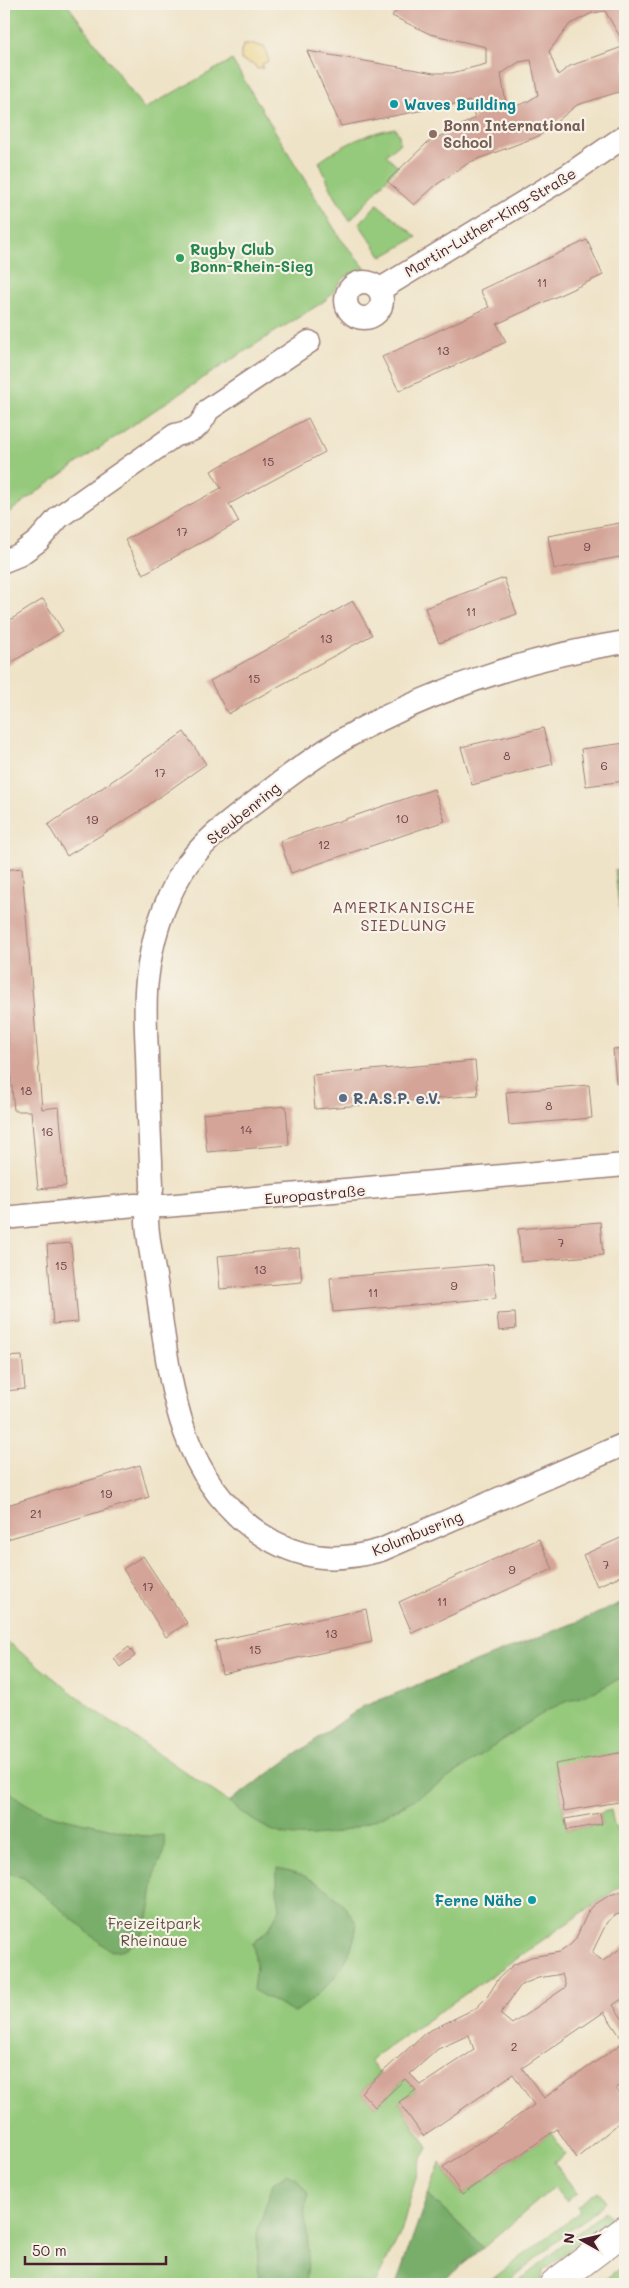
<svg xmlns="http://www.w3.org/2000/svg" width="629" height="2288" viewBox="0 0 629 2288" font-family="Mali,sans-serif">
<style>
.green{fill:#95c97b;stroke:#707453}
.forest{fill:#78ad6b;stroke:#61664b}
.sand{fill:#eeda9e;stroke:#9c7c64}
.building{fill:#d4a498;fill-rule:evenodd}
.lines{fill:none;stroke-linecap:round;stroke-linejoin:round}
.minor-casing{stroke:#9c8179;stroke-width:25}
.secondary-casing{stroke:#9c8179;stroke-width:30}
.minor{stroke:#fff;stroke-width:22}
.secondary{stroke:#fff;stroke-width:28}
.culture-dot{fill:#0f9aa8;stroke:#f7f3e8;stroke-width:2}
.education-dot{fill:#8d6e63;stroke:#f7f3e8;stroke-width:2}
.leisure-dot{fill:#2e9e5b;stroke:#f7f3e8;stroke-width:2}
.service-dot{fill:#5c6f8a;stroke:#f7f3e8;stroke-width:2}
.labels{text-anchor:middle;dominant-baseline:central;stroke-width:4.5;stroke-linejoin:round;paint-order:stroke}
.number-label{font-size:12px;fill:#6c4046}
.culture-label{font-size:15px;font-weight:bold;fill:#0d838f;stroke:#f7f3e8;text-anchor:start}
.education-label{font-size:15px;font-weight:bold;fill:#785e54;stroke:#f7f3e8;text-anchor:start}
.street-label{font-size:15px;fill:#4a1f2b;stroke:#f7f3e8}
.leisure-label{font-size:15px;font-weight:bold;fill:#27864d;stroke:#f7f3e8;text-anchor:start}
.service-label{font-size:15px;font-weight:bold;fill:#4e5e75;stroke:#f7f3e8;text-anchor:start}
.park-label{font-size:15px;fill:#605243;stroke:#f7f3e8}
.neighbourhood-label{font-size:16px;letter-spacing:1px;fill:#7a4e51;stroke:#f7f3e8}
</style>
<rect width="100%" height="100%" fill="#f7f3e8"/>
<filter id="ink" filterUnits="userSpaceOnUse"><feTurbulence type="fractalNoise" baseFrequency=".02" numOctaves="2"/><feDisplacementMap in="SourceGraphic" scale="10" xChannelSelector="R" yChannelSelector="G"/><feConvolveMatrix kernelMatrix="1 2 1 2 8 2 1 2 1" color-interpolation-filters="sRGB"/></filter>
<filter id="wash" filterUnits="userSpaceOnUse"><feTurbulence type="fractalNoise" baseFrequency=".0096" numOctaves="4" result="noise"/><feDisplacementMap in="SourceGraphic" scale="20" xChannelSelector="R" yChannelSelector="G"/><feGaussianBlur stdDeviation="1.12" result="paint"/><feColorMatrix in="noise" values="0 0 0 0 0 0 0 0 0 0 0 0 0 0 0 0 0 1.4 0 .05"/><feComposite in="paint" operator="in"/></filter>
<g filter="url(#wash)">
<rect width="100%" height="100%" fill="#efe3c7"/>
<path class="green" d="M4 4H67L144 109 232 60 340 238 366 269C332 277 343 289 320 304 211 371 106 441 4 516Z
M395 128 399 135 400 143 386 155 398 166 350 221 333 193 319 162C342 145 367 133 395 128Z
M377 204 417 237 382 257 359 224Z
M625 869V953H624L615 870Z
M625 1601V1752L555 1765 567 1830 602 1824 600 1813 611 1810 614 1825 625 1843V1883L370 2060 380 2074 361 2092 375 2107 405 2079 416 2090 399 2102 428 2148 420 2162 401 2232 375 2284H4V1639L89 1706 229 1802 362 1707 592 1616Z
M551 2133 565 2154 554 2162 577 2193 566 2202 554 2187 483 2248 428 2194 440 2163 462 2195Z
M598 2191 606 2202 504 2284H486L571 2219 580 2211 577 2206Z
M605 2211 615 2223 607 2229 597 2227 543 2271 542 2280 537 2284 528 2282 514 2284Z
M625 2264V2284H599Z"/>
<path class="forest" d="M625 1601V1676C614 1681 603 1688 591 1693 580 1698 567 1700 556 1706 481 1747 386 1842 296 1836 271 1835 247 1817 229 1802L362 1707 592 1616Z
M4 1787C11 1792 18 1799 25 1803 44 1815 74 1820 95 1825 121 1830 135 1839 163 1835 169 1859 159 1854 155 1874 149 1904 152 1952 110 1951L24 1878 4 1872Z
M277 1868C313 1874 338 1894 357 1924 351 1966 328 1989 294 2013L253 1990 256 1965 253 1943 269 1929 280 1908 277 1890Z
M287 2173 297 2178 308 2194 305 2217 309 2251 306 2284H259L257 2233 273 2183Z
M428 2194 483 2248 439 2284H396Z"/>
<path class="sand" d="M244 44H253L264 47 269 61 262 64 263 68 257 69 255 65 241 60V51Z"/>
<g id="blocks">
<path class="building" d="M402 4H490L516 7 531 4H625V45L605 11 592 13 570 24 549 51 558 75 570 66 625 46V90L577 105 539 136 470 162 436 185 414 205 387 181 427 143 475 118 471 101 341 126 307 51 434 73H452L486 64V47L430 34 392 16ZM531 60 538 95 527 102 507 109 501 74 519 62Z
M587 240 603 275 497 324 506 342 399 391 382 357 489 307 480 290Z
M308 418 325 452 229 504 239 522 143 574 125 540 221 488 211 471Z
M625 522V556L554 569 548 536Z
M504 578 517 614 439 643 425 608Z
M43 599 63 631 4 667V624Z
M353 601 372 635 228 714 210 681Z
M543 728 553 764 472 785 461 747Z
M184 732 206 764 137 813 67 856 48 825Z
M625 743V781L586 786 581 749Z
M434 789 445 821 291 873 280 841Z
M22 868 42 1109 59 1107 66 1186 38 1189 31 1111H14L4 992V870Z
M625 1048V1082L616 1083 613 1049Z
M475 1061 478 1095 315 1109 312 1075Z
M589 1085 592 1118 509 1125 506 1092Z
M286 1106 289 1145 207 1152 203 1114Z
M600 1222 603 1255 521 1262 518 1229Z
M71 1243 78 1322 53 1324 47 1245Z
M299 1248 302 1282 220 1289 217 1256Z
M493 1264 496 1298 333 1312 330 1278Z
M515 1313 516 1329 499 1331 497 1314Z
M22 1356 25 1389 4 1391V1357Z
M140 1465 149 1497 4 1540V1506Z
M625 1536V1574L597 1586 583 1555Z
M539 1539 553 1569 412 1633 399 1602Z
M143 1556 187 1623 166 1637 123 1569Z
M366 1609 372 1642 222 1674 215 1641Z
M129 1647 135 1656 120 1667 114 1658Z
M625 1752V1801L564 1811 555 1764Z
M600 1813 602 1824 567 1830 565 1819Z
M619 1892H625V1913L615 1915 607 1922 592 1953 603 1961 625 1945V1997L613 2005 625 2023V2082L616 2088 625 2102V2118L577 2158 557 2129 462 2195 443 2167 534 2105 513 2074 423 2136 399 2102 416 2090 405 2079 375 2107 361 2092 425 2033 476 2008 487 1997 499 1978 513 1965 531 1957 560 1952 569 1946 575 1940 588 1912 594 1905 610 1895ZM562 1974 566 1987 512 2024 500 2014 521 1985 538 1978ZM604 2012 624 2042 544 2098 522 2068ZM469 2035 474 2050 421 2085 410 2074 438 2049Z"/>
</g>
</g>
<g filter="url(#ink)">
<use href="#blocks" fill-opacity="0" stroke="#9c8179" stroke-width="1"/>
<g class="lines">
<g class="minor-casing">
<path id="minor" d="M346 300a18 18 0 1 1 36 0a18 18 0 1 1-36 0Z
M379 290 567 176 625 136
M4 561 19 555 38 541 59 517 175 435C194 431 200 428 208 410L309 342
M625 642C535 656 446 686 365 727 325 748 289 775 254 803 228 823 199 844 182 872 163 904 151 943 147 980 144 1004 146 1030 147 1054 148 1090 149 1126 151 1161 151 1170 152 1179 152 1188 151 1199 147 1211 147 1221 148 1245 155 1271 158 1295 170 1384 179 1478 259 1533 299 1560 336 1563 381 1550L625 1444
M4 1218 135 1205 165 1206 625 1165"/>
</g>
<g class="secondary-casing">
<path id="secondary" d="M554 2284 625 2230"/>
</g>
<use href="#minor" class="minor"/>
<use href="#secondary" class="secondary"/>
</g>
</g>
<g class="culture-dot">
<circle cx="394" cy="104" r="5"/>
<circle cx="532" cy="1900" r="5"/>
</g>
<circle class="education-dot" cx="433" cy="134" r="5"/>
<circle class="leisure-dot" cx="180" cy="258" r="5"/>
<circle class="service-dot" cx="343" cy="1098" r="5"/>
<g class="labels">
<g class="number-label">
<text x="542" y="282">11</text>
<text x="443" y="350">13</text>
<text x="268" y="461">15</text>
<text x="182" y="531">17</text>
<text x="587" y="546">9</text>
<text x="471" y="611">11</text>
<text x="326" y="638">13</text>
<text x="254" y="678">15</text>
<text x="507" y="755">8</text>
<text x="604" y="765">6</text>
<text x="160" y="772">17</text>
<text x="402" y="818">10</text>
<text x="92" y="819">19</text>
<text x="324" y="844">12</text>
<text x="26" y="1090">18</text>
<text x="549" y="1105">8</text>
<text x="246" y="1129">14</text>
<text x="47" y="1131">16</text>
<text x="561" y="1242">7</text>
<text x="61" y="1265">15</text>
<text x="260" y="1269">13</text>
<text x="454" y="1285">9</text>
<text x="373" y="1292">11</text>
<text x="106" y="1493">19</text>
<text x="36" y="1513">21</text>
<text x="606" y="1564">7</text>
<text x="512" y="1569">9</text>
<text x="148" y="1586">17</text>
<text x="442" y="1601">11</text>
<text x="331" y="1633">13</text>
<text x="255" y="1649">15</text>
<text x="514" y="2046">2</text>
</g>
<g class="culture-label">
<text x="404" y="104">Waves Building</text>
<text x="522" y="1900" text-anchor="end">Ferne Nähe</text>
</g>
<g class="education-label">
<text x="443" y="125">Bonn International<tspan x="443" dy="17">School</tspan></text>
</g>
<g class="street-label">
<text transform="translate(490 222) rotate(-31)">Martin-Luther-King-Straße</text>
<text transform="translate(243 813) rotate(-39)">Steubenring</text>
<text transform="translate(315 1194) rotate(-5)">Europastraße</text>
<text transform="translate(417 1533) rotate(-22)">Kolumbusring</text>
</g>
<g class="leisure-label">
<text x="190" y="249">Rugby Club<tspan x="190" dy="17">Bonn-Rhein-Sieg</tspan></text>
</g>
<g class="service-label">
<text x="353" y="1098">R.A.S.P. e.V.</text>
</g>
<g class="park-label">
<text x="154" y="1923">Freizeitpark<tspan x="154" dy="17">Rheinaue</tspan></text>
</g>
<g class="neighbourhood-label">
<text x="404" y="906">AMERIKANISCHE<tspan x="404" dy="18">SIEDLUNG</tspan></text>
</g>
</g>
<rect width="629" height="2288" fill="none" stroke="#f7f3e8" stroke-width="20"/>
<g transform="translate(582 2240) rotate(278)" stroke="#f7f3e8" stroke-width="4" paint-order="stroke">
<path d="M0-4L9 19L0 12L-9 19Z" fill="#4a1f2b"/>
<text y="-8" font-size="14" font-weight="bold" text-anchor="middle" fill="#4a1f2b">N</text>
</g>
<path d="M25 2256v8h141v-8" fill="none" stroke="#4a1f2b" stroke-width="2.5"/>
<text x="32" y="2256" font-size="15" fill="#4a1f2b" stroke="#f7f3e8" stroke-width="4" paint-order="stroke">50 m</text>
</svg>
